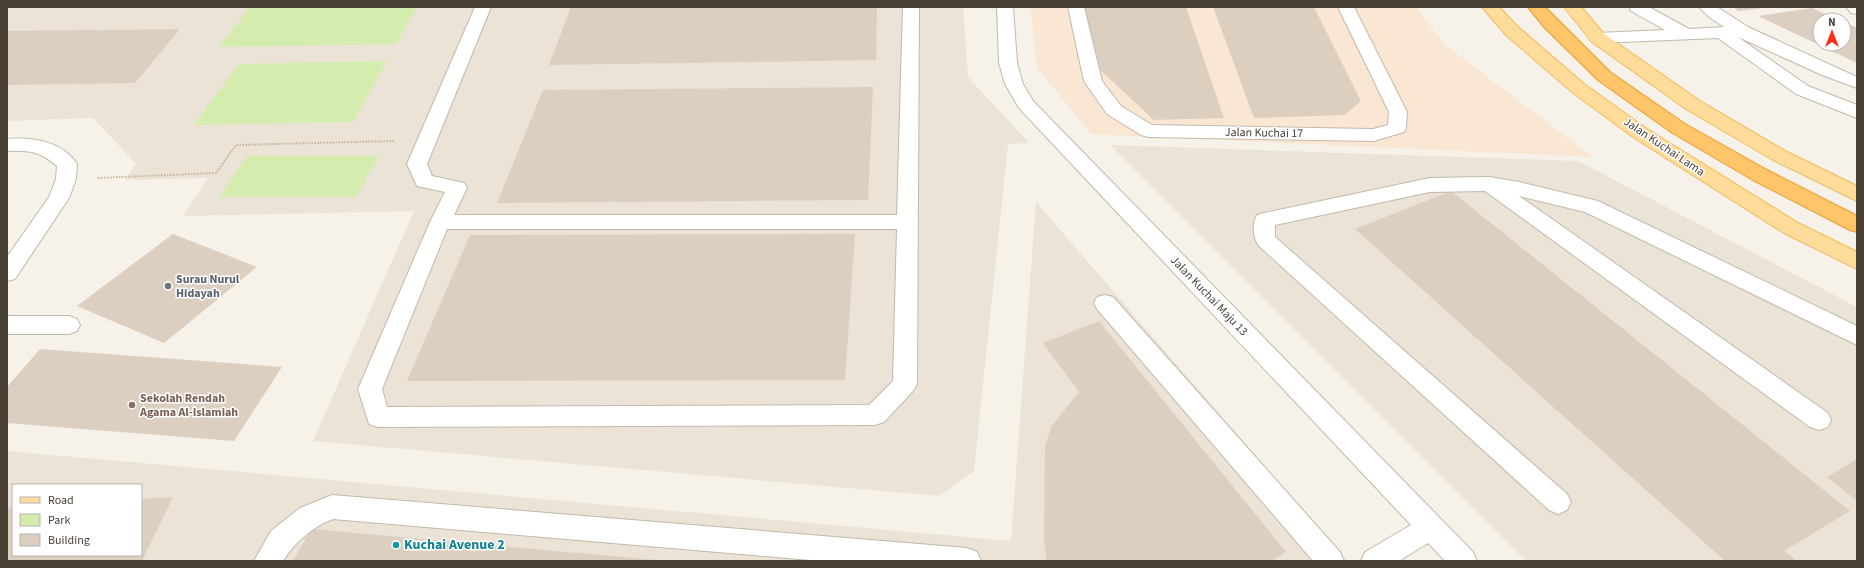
<svg xmlns="http://www.w3.org/2000/svg" width="1864" height="568" viewBox="0 0 1864 568" font-family="'Source Sans 3',sans-serif">
<style>
.residential{fill:#eae3d6;fill-rule:evenodd}
.commercial{fill:#f9e7d3}
.green{fill:#d4edae}
.building{fill:#dccfc0}
.lines{fill:none;stroke-linecap:round;stroke-linejoin:round}
.minor-casing{stroke:#c2b9aa;stroke-width:2}
.major-casing{stroke:#efbb5e;stroke-width:2}
.highway-casing{stroke:#ec9b2d;stroke-width:2}
.path{stroke:#c5b49a;stroke-width:2;stroke-dasharray:1.5 1.5;stroke-linecap:butt}
.minor{fill:#fff;fill-rule:evenodd}
.major{fill:#ffdc99;fill-rule:evenodd}
.highway{fill:#ffc56b;fill-rule:evenodd}
.worship-dot{fill:#6b7280;stroke:#fff;stroke-width:1.5}
.education-dot{fill:#8d6e63;stroke:#fff;stroke-width:1.5}
.culture-dot{fill:#0f9aa8;stroke:#fff;stroke-width:1.5}
.labels{text-anchor:middle;dominant-baseline:central;stroke-width:3;stroke-linejoin:round;paint-order:stroke}
.street-label{font-size:12px;fill:#4a4136;stroke:#fff}
.worship-label{font-size:12px;font-weight:bold;fill:#5b616d;stroke:#fff;text-anchor:start}
.education-label{font-size:12px;font-weight:bold;fill:#785e54;stroke:#fff;text-anchor:start}
.near-culture-label{font-size:14px;font-weight:bold;fill:#0d838f;stroke:#fff;text-anchor:start}
</style>
<rect width="100%" height="100%" fill="#f6f1e9"/>
<path class="residential" d="M7 7H963L968 77 1029 143 1008 144 974 471 939 496 313 441 414 211 183 216 208 178 125 180 136 164 93 118 7 121Z
M1110 145 1578 161 1857 307V561H1526Z
M1036 202 1347 561H7V451L1011 541ZM13 485H141V555H13Z"/>
<path class="commercial" d="M1030 7H1416L1444 44 1593 157 1091 134 1037 68Z"/>
<path class="green" d="M250 7H417L396 44 219 47Z
M387 61 353 122 194 125 239 64Z
M247 156H379L356 197H219Z"/>
<path class="building" d="M571 7H877L876 60 549 65Z
M1084 7H1186L1224 118 1154 120 1098 68Z
M1213 7H1314L1361 101 1345 115 1254 118Z
M1734 7H1762V8L1738 11Z
M1812 8 1839 20H1820V44H1844V22L1857 28V63L1758 16Z
M180 29 135 83 7 85V31Z
M873 87 868 200 497 203 543 90Z
M1451 191 1850 511 1784 551 1797 561H1725L1355 229Z
M173 234 257 267 164 343 77 306Z
M855 234 845 380 407 381 470 235Z
M1099 321 1286 552 1272 561H1047L1044 542 1045 446 1051 427 1079 392 1043 343Z
M40 349 282 367 234 441 7 423V387Z
M1857 459V501L1827 477Z
M173 497 142 561H7V508L13 507V555H141V499Z
M311 529 657 560V561H293Z"/>
<g class="lines">
<g class="minor-casing">
<path id="minor" d="M475 7H491L427 164 432 176 464 183 467 188 454 215H897L903 7H919L917 384 913 391 884 422 875 425 378 427 369 424 358 389 430 222 445 192 417 186 407 164ZM447 229H897L893 381 869 405 387 407 382 389Z
M997 7H1013L1017 63 1023 84 1033 101 1473 552 1477 561H1445L1428 543 1399 561H1361L1365 552 1411 525 1019 108 1005 84 999 63Z
M1068 7H1084L1102 81 1121 106 1152 125 1373 129 1388 125 1389 112 1338 7H1354L1407 112 1406 128 1404 132 1374 141 1148 137 1141 135 1107 114 1084 81Z
M1629 7H1649L1689 29 1724 27 1709 17 1699 7H1717L1748 27 1857 77V88L1822 75 1738 37 1808 86 1857 105V118L1796 94 1718 38 1598 43 1592 42 1589 38 1592 34 1598 33 1665 30 1631 11Z
M1846 7H1857V14L1851 13Z
M7 139C32 137 62 141 77 164L76 179 69 198 15 279 7 281V257L49 197 56 179 57 166C39 151 30 150 7 151Z
M1489 177 1519 182 1598 201 1857 326V345L1585 212 1519 196 1828 413 1831 420 1828 427 1819 430 1810 427 1485 191 1430 192 1275 225V237L1567 494 1571 502 1567 510 1558 514 1549 510 1258 245C1253 237 1252 223 1257 215L1264 213 1430 178Z
M1105 295 1113 297 1340 552 1344 561H1313L1097 309 1094 303 1097 297Z
M7 316H69L77 319 80 325 77 331 69 334H7Z
M332 495 967 548 977 552 981 561H822L333 519C312 527 295 542 283 561H254L271 531 300 508Z"/>
</g>
<g class="major-casing">
<path id="major" d="M1482 7H1499L1518 27 1584 84 1647 129 1798 223 1857 252V269L1784 233 1633 137 1572 92 1506 35Z
M1564 7H1581L1604 34 1700 101 1787 152 1857 186V201L1773 160 1686 109 1592 42Z"/>
</g>
<g class="highway-casing">
<path id="highway" d="M1528 7H1545L1610 72 1685 124 1767 170 1857 216V232L1850 230 1753 180 1671 132 1598 80 1545 28Z"/>
</g>
<path class="path" d="M98 178 216 173 236 145 394 141"/>
<use href="#minor" class="minor"/>
<use href="#major" class="major"/>
<use href="#highway" class="highway"/>
</g>
<circle class="worship-dot" cx="168" cy="286" r="4"/>
<circle class="education-dot" cx="132" cy="405" r="4"/>
<circle class="culture-dot" cx="396" cy="545" r="4"/>
<g class="labels">
<g class="street-label">
<text transform="translate(1264 133) rotate(1)">Jalan Kuchai 17</text>
<text transform="translate(1664 147) rotate(34)">Jalan Kuchai Lama</text>
<text transform="translate(1209 296) rotate(46)">Jalan Kuchai Maju 13</text>
</g>
<g class="worship-label">
<text x="176" y="279">Surau Nurul<tspan x="176" dy="14">Hidayah</tspan></text>
</g>
<g class="education-label">
<text x="140" y="398">Sekolah Rendah<tspan x="140" dy="14">Agama Al-Islamiah</tspan></text>
</g>
<g class="near-culture-label">
<text x="404" y="545">Kuchai Avenue 2</text>
</g>
</g>
<rect width="1864" height="568" fill="none" stroke="#4a4136" stroke-width="16"/>
<rect x="12" y="484" width="130" height="72" fill="#ffffff" stroke="#b7b3af"/>
<rect x="20" y="497" width="20" height="6" fill="#ffdc99" stroke="#b7b3af"/>
<text x="48" y="504" font-size="12" fill="#4a4136">Road</text>
<rect x="20" y="514" width="20" height="12" fill="#d4edae" stroke="#b7b3af"/>
<text x="48" y="524" font-size="12" fill="#4a4136">Park</text>
<rect x="20" y="534" width="20" height="12" fill="#dccfc0" stroke="#b7b3af"/>
<text x="48" y="544" font-size="12" fill="#4a4136">Building</text>
<g transform="translate(1832 32)"><circle r="19" fill="#ffffff" stroke="#b7b3af"/>
<path d="M0-3L7 15L0 10L-7 15Z" fill="#ff2d17"/>
<text y="-6" font-size="11" font-weight="bold" text-anchor="middle" fill="#4a4136">N</text>
</g>
</svg>
